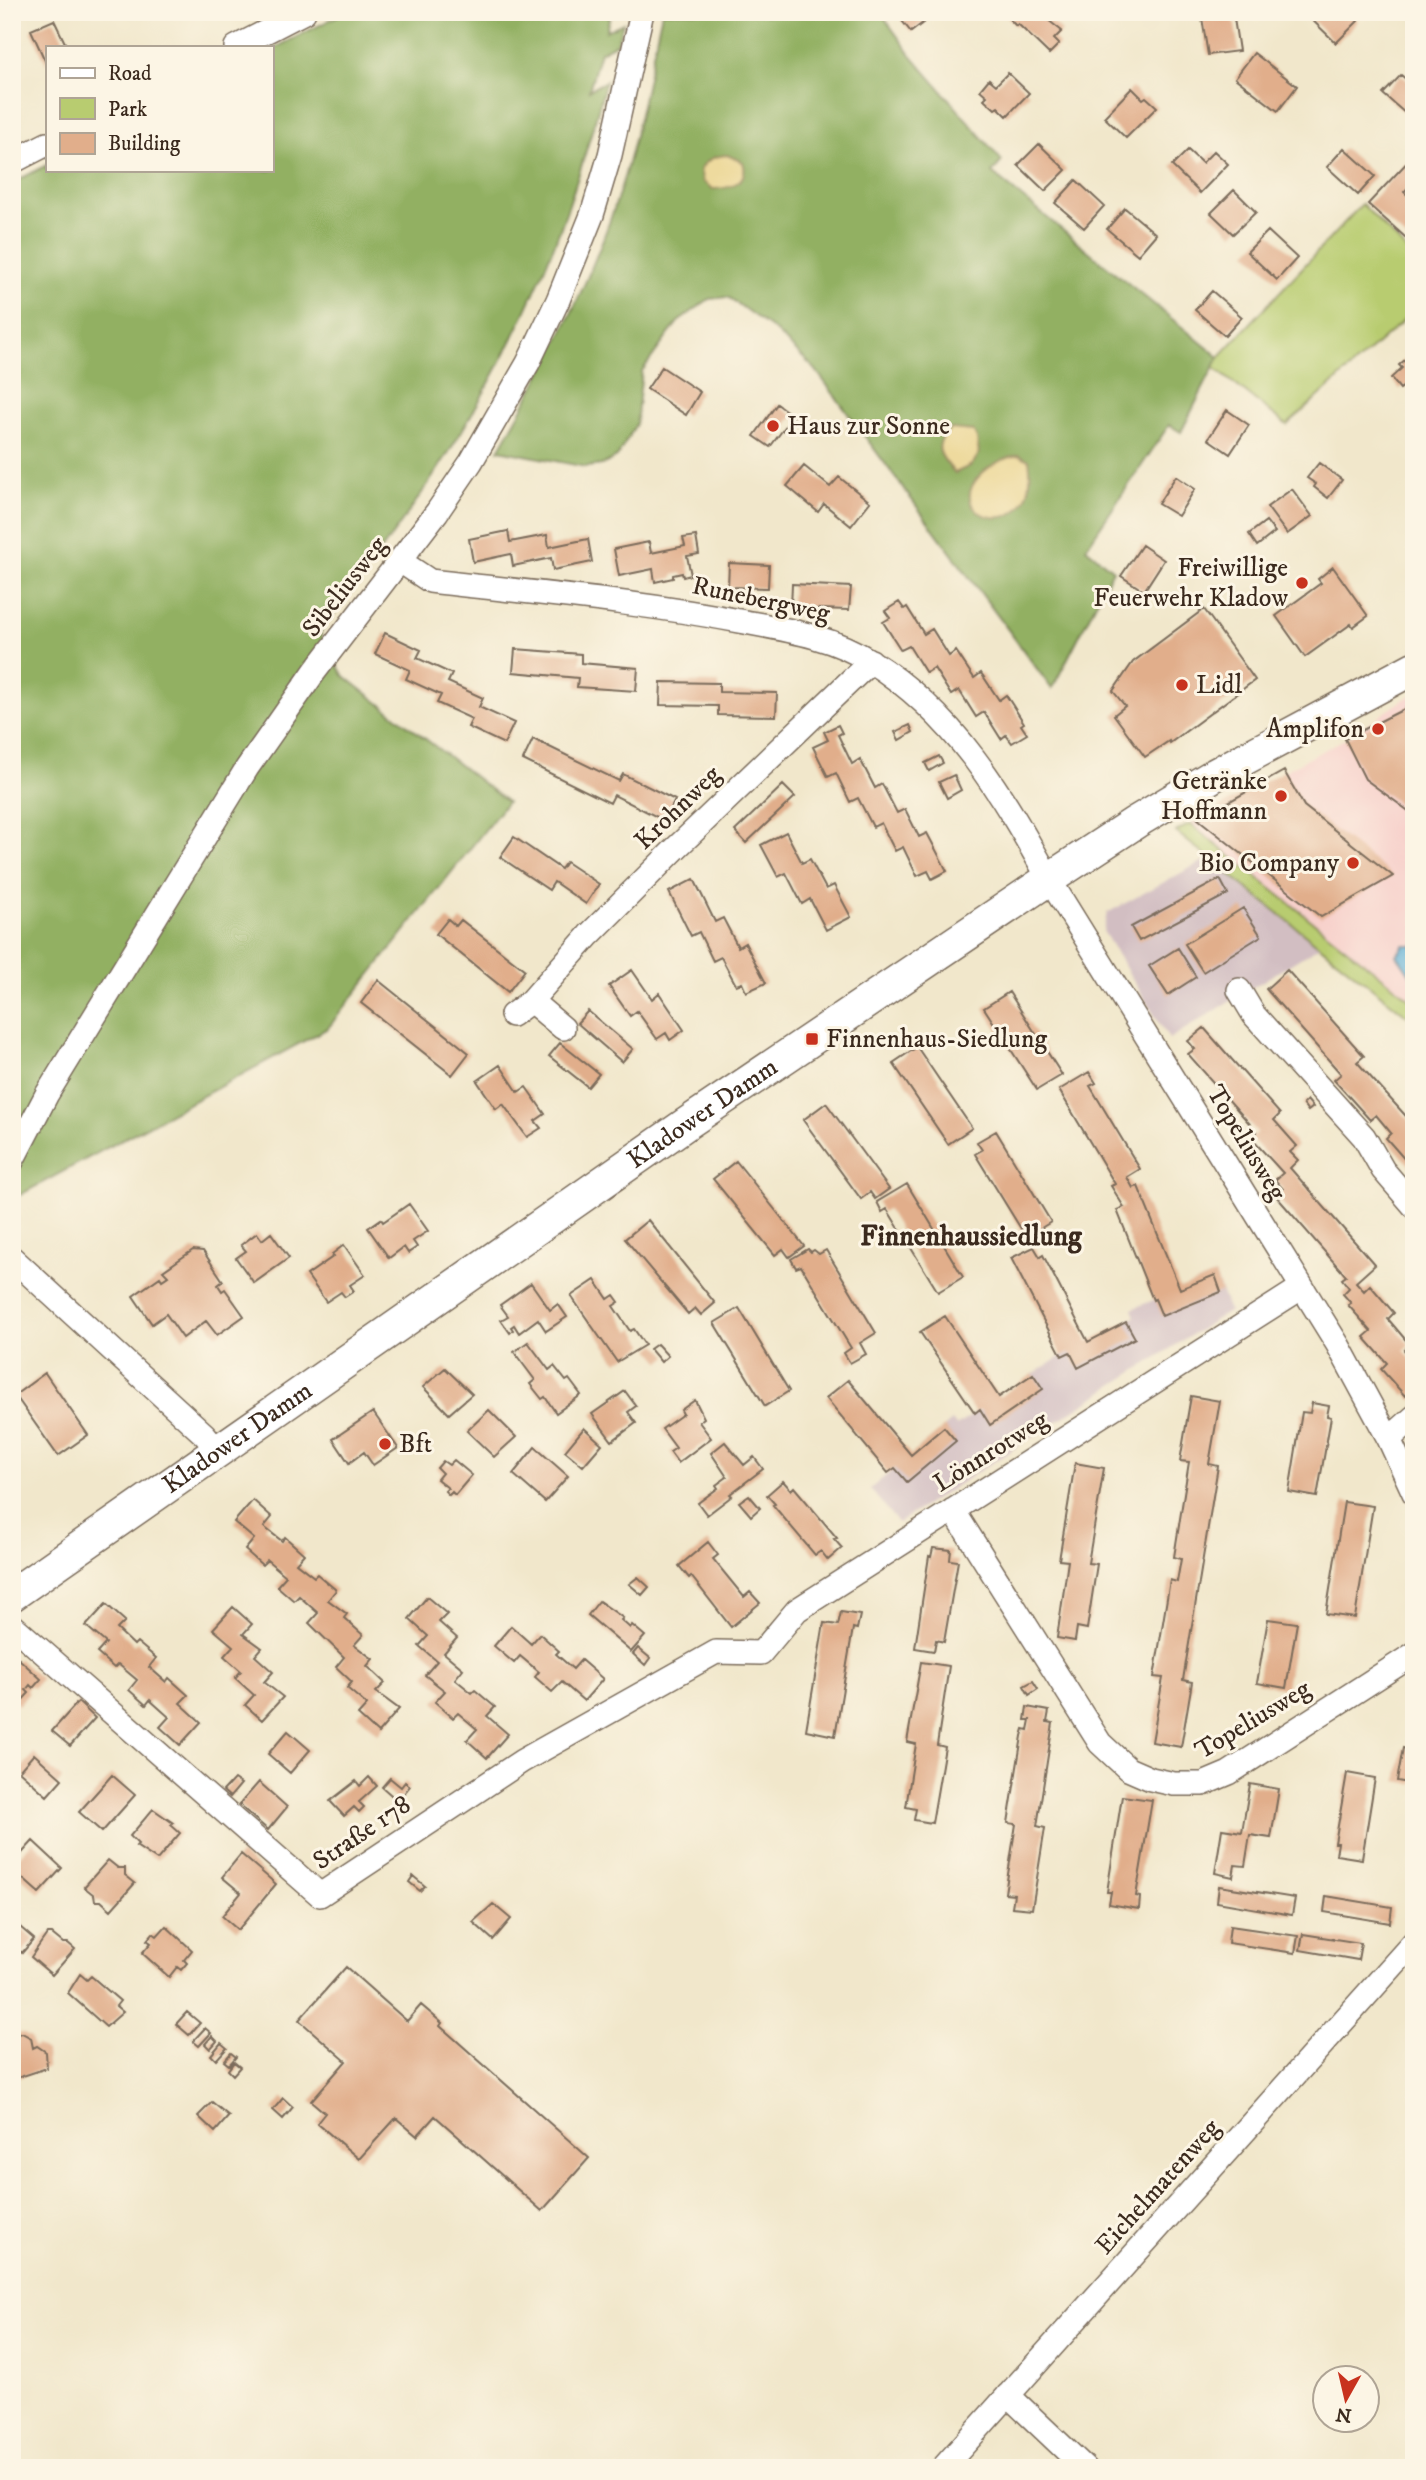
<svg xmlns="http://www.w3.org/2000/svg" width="1426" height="2480" viewBox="0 0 1426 2480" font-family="'IM FELL DW Pica',serif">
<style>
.built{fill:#f7d0cb}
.industrial{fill:#d2bec2}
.green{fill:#b8cc70;stroke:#7a7b47;stroke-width:2}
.forest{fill:#92b062;stroke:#666d40;stroke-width:2}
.sand{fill:#eeda9e;stroke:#94825e;stroke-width:2}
.water{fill:#5baed7;stroke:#4b6c7a;stroke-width:2}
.building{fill:#e1ae8b}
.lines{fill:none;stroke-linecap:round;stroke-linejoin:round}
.minor-casing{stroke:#7b6c5b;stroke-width:26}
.secondary-casing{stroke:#7b6c5b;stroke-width:35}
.minor{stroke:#fff;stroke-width:23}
.secondary{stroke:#fff;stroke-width:32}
.poi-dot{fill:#c8321e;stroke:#fcf5e5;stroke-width:2.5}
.labels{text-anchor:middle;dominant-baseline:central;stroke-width:6;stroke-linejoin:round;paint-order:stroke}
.poi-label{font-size:26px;fill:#3b2a1e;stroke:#fcf5e5;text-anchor:start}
.street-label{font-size:26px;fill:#3b2a1e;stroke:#fcf5e5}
.neighbourhood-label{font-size:28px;font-weight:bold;fill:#3b2a1e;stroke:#fcf5e5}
</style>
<rect width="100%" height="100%" fill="#fcf5e5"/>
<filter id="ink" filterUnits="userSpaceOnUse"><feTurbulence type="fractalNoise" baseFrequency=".0143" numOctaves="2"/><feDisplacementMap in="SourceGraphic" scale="14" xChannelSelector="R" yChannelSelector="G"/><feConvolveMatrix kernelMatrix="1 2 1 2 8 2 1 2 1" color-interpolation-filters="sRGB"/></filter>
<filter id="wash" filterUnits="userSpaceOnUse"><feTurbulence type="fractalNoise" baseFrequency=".00686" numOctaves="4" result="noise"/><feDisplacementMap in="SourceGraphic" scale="28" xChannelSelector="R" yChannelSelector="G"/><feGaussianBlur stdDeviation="1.57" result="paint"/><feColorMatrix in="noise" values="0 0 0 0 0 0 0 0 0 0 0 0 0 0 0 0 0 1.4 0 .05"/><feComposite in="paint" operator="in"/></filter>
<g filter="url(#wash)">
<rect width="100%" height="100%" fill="#f1e7cb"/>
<path class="built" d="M1414 693V1002L1190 824 1284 771 1345 739Z"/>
<path class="industrial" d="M1209 858 1320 946 1169 1039 1103 931 1107 913Z
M1215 1275 1229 1311 898 1523 870 1489 952 1421 956 1426 1055 1360 1135 1317 1132 1309Z"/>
<path class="green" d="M1362 204 1414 258V311L1287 425 1213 367 1219 357Z
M1190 824 1414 1002V1021L1176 832Z"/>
<path class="forest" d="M345 12H611L606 31 623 23 617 43 600 52 589 90 606 81C591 136 575 191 555 243 530 307 498 370 463 429 421 500 369 566 320 633L343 675 507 802 328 1028 20 1195 12 1193V183L47 165V170H271V50Z
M662 12H764L766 15 770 12H880L912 56 1002 161 992 173 1219 357 1181 432 1169 425 1086 548 1113 570 1052 689 815 369 774 330 728 297 709 299 678 322 642 371 636 424 617 457 602 465 586 467 499 450C549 362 597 271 625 174 640 121 650 66 662 12Z"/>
<path class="sand" d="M727 155 743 162C750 182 729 189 713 189L703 182 700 170C706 159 715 156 727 155Z
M951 429 973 431 977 438 979 454 972 465 955 473C941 458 930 445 951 429Z
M1019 455 1029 460C1043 548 936 520 981 474 992 464 1004 457 1019 455Z"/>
<path class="water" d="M1404 945H1414V980L1397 955Z"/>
<g id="blocks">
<path class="building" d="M895 12H937L911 32Z
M1003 12H1047L1043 16 1062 31 1054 39 1059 44 1049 54 1018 24 1016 26Z
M1201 12H1233L1239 51 1208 55Z
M1304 12H1349L1358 21 1336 43Z
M54 20 67 47H47V65L31 30Z
M1254 53 1297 86 1278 111 1235 78Z
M1008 73 1029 93 1007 116 998 107 995 109 984 99 987 96 980 90 989 79 996 85Z
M1401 75 1414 86V121L1383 94Z
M1132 88 1143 99 1146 97 1157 107 1126 138 1104 117Z
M1039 144 1066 170 1045 191 1018 165Z
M1344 148 1375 176 1358 195 1327 167Z
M1188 150 1202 163 1214 151 1228 164 1200 193 1172 166Z
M1414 155V181L1404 192 1414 201V245L1368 204Z
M1076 180 1104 206 1084 228 1055 203Z
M1234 190 1256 212 1233 234 1211 213Z
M1125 208 1156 234 1138 255 1107 229Z
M1268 231 1297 258 1277 280 1247 252Z
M1212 291 1242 317 1225 336 1195 310Z
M1414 352V391L1404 386 1400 389 1391 378 1402 368 1399 365Z
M662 367 700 392 686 415 647 389Z
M777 404 793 416 770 447 754 436Z
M1227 410 1249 425 1230 454 1208 439Z
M1319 463 1342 480 1328 498 1314 487 1316 484 1307 478Z
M804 466 830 487 839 477 870 502 851 526 824 504 818 512 787 486Z
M1176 476 1195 489 1178 516 1158 504Z
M1292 489 1312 516 1287 534 1267 507Z
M1266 521 1275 532 1257 546 1249 534Z
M508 531 510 542 547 535 549 547 588 539 592 562 553 570 551 558 513 566 511 554 473 562 469 539Z
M696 536 699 554 687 556 691 575 683 577 682 573 673 575V578L655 582 653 569 619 576 614 549 649 542 651 553 685 546 683 538Z
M1142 545 1164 560 1144 591 1121 576Z
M729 563 769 565 768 588 728 587Z
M1333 567 1368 616 1353 627 1351 624 1305 657 1276 616 1321 583 1318 579Z
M792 584 851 587 849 610 791 608Z
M899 602 904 609 907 607 924 634 932 629 949 656 956 651 974 678 981 673 999 700 1006 695 1024 723 1021 725 1027 734 1012 743 1006 735 1001 739 984 712 976 717 959 690 951 695 934 668 926 673 909 646 901 650 883 622 890 618 885 611Z
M1204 609 1255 680 1170 743 1169 741 1145 757 1114 715 1125 706 1113 691 1133 662Z
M385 633 421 650 417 658 452 674 448 682 483 698 479 707 514 723 504 744 468 727 472 719 437 703 441 695 406 679 410 670 375 654Z
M515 649 581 654V663L638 668 636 691 577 687 578 678 513 672Z
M661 682 719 683V692L777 693 776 716 718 715V706L660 705Z
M1414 704V815L1365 779 1345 739Z
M838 725 842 733 838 735 852 764 860 759 875 788 882 784 897 813 905 809 919 837 927 833 947 871 932 879 928 871 917 876 903 847 895 851 881 823 873 827 858 798 850 802 836 773 828 777 813 747 828 740 824 732Z
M910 725 913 732 899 740 895 732Z
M533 739 619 781 623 774 675 800 665 821 614 795 610 803 523 760Z
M939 756 943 763 929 771 925 763Z
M1284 771 1304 806 1393 876 1321 917 1198 819Z
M954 775 961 790 947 798 939 782Z
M783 785 795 797 746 843 735 831Z
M786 832 802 863 810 859 826 889 834 885 851 917 826 930 810 899 802 904 786 873 778 877 761 845Z
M514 837 561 869 566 862 599 884 586 904 554 882 549 890 500 857Z
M694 879 715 922 723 918 738 947 745 943 766 983 746 992 742 983 736 985 721 957 713 961 699 932 691 936 669 892Z
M1220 879 1228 894 1139 941 1131 927Z
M1243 908 1261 936 1203 972 1185 944Z
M448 919 456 926 461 920 525 970 508 992 436 934Z
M1178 948 1196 977 1168 995 1149 966Z
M632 970 652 999 659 993 684 1030 670 1040 666 1033 657 1039 637 1011 630 1016 609 986Z
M1287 970 1364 1056 1357 1062 1414 1125V1170L1386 1138 1391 1133 1376 1115 1370 1120 1334 1080 1341 1074 1266 989Z
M378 980 469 1053 452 1075 361 1003Z
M1009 992 1062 1075 1037 1090 984 1008Z
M588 1011 633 1049 622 1062 577 1023Z
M1204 1028 1280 1114 1274 1120 1297 1146 1290 1152 1298 1160 1290 1168 1375 1265 1356 1282 1364 1291 1370 1285 1394 1313 1388 1319 1410 1345 1404 1350 1414 1362V1401L1407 1394 1405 1396 1381 1369 1387 1363 1364 1337 1371 1331 1348 1305 1351 1303 1343 1294 1349 1288 1342 1279 1346 1276 1276 1196 1283 1189 1275 1180 1283 1173 1251 1138 1257 1132 1188 1054 1195 1049 1188 1041Z
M560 1043 599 1074 588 1087 549 1056Z
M917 1047 972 1128 948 1144 893 1063Z
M500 1065 518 1092 526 1087 545 1114 535 1121 541 1128 527 1137 503 1104 496 1109 477 1081Z
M1089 1072 1096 1083 1090 1086 1140 1169 1127 1177 1133 1188 1138 1186 1180 1289 1215 1275 1221 1292 1162 1316 1155 1299 1153 1300 1117 1210 1124 1207 1111 1186 1115 1184 1059 1090Z
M1307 1100 1313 1107 1308 1111 1303 1104Z
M826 1103 889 1189 875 1199 870 1192 861 1199 803 1120Z
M996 1131 1051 1222 1026 1237 975 1154 982 1150 977 1142Z
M736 1161 804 1246 789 1257 783 1249 775 1255 713 1179Z
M907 1184 963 1277 938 1292 887 1209 882 1212 877 1202Z
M409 1204 428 1231 413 1241 417 1247 408 1253 404 1247 389 1258 368 1228 381 1219 383 1222Z
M648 1220 715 1303 701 1315 695 1308 688 1314 625 1239Z
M257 1233 262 1240 271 1233 289 1258 254 1283 236 1258 246 1251 241 1245Z
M344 1245 365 1275 350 1285 354 1291 345 1297 341 1292 326 1302 307 1275 334 1256 332 1254Z
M1034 1247 1040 1257 1043 1255 1088 1342 1126 1322 1135 1338 1078 1368 1070 1352 1062 1356 1011 1258Z
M808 1249 811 1252 814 1250 819 1254 826 1250 876 1333 860 1343 866 1354 850 1363 844 1353 851 1348 801 1266 796 1268 791 1259Z
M193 1250 203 1251 223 1281 218 1285 222 1291 225 1289 244 1316 217 1335 206 1321 183 1338 166 1314 152 1324 133 1296 160 1277 162 1280 168 1276 163 1271Z
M595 1280 608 1299 614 1295 619 1302 613 1306 630 1331 634 1329 645 1345 617 1362 571 1296Z
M531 1283 550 1310 558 1304 567 1317 546 1331 538 1319 519 1333 514 1325 511 1327 513 1330 510 1333 501 1320 508 1316 500 1305Z
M739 1308 789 1391 765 1406 714 1323Z
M945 1316 999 1397 1033 1374 1043 1389 990 1425 980 1409 975 1413 920 1332Z
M528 1342 549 1370 554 1366 566 1381 569 1379 581 1395 556 1413 545 1397 542 1399 530 1384 535 1380 514 1352Z
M657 1344 668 1356 661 1362 650 1349Z
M445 1368 472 1394 449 1414 423 1387Z
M45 1373 88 1435 58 1456 15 1395Z
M848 1380 911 1455 944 1427 956 1441 907 1482 895 1468 888 1473 826 1398Z
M625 1391 636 1406 628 1412 636 1423 612 1441 592 1414Z
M1191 1396 1220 1401 1209 1464 1218 1466 1183 1680 1192 1682 1181 1747 1152 1742 1163 1678 1154 1677 1170 1580 1177 1582 1181 1559 1174 1557 1189 1462 1180 1461Z
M695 1400 704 1418 699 1422 711 1438 678 1463 670 1452 676 1448 662 1429 683 1414 681 1410Z
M1312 1403 1329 1406 1327 1416 1331 1417 1317 1497 1289 1492 1302 1412 1310 1413Z
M489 1410 516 1437 494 1457 467 1431Z
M373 1412 398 1448 373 1465 364 1452 349 1463 333 1439Z
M584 1428 602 1444 583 1466 565 1451Z
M725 1442 744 1465 754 1457 763 1469 730 1494 732 1496 707 1515 698 1503 718 1488 716 1485 727 1477 711 1453Z
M535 1447 568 1476 545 1502 513 1474Z
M454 1460 472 1475 455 1495 452 1492 449 1495 445 1491 448 1488 437 1479 442 1473 437 1468 443 1461 449 1465Z
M1075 1463 1104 1468 1088 1563 1097 1564 1087 1629 1077 1627 1075 1641 1057 1638 1068 1561 1059 1560Z
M783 1481 791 1490 794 1487 837 1538 834 1539 842 1548 828 1560 821 1551 815 1555 773 1505 775 1504 767 1495Z
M749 1495 760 1508 751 1516 739 1502Z
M253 1500 272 1517 264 1527 282 1541 285 1537 304 1554 296 1563 314 1577 317 1574 336 1590 328 1600 347 1614 344 1618 363 1635 354 1645 373 1659 367 1666 385 1683 376 1692 399 1709 378 1733 358 1715 367 1705 347 1688 352 1682 336 1667 344 1657 309 1623 318 1613 299 1596 294 1601 277 1586 286 1576 267 1560 262 1565 245 1550 254 1539 234 1522Z
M1344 1502 1373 1506 1355 1618 1326 1614Z
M708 1542 718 1555 713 1559 744 1597 750 1592 760 1603 731 1627 691 1576 689 1578 679 1566Z
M933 1548 951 1550 950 1560 958 1561 944 1642 936 1640 934 1651 915 1648 929 1556 931 1557Z
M638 1577 649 1587 642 1595 629 1584Z
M427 1597 447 1614 439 1622 457 1638 444 1653 463 1669 455 1679 472 1693 475 1690 495 1707 487 1716 508 1734 487 1758 467 1740 477 1729 458 1713 453 1718 435 1702 445 1691 425 1675 437 1661 419 1646 428 1636 409 1619Z
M599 1601 623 1618 621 1620 630 1628 632 1625 645 1636 631 1652 588 1615Z
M106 1604 125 1621 117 1629 134 1645 137 1642 156 1658 149 1667 166 1682 169 1678 188 1695 180 1703 201 1722 180 1745 160 1727 169 1717 150 1700 146 1705 129 1690 137 1680 118 1664 114 1668 97 1653 106 1643 86 1626Z
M233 1607 252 1624 243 1634 262 1648 255 1656 273 1672 264 1682 283 1697 262 1720 245 1705 254 1695 235 1678 241 1671 224 1656 233 1646 213 1629Z
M841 1612 860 1615 857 1629 853 1628 835 1736 806 1730 824 1623 838 1625Z
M1268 1619 1297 1623 1286 1688 1257 1683Z
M511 1626 531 1644 540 1634 559 1651 556 1654 573 1669 581 1660 603 1679 584 1701 562 1682 552 1692 535 1677 539 1672 520 1656 514 1663 494 1646Z
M638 1648 650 1658 645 1665 633 1654Z
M19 1659 41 1679 33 1688 30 1685 26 1690 29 1693 18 1705 12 1699V1666Z
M921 1662 949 1666 937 1745 945 1747 932 1823 914 1820 916 1809 906 1807 916 1744 907 1742Z
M1033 1681 1038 1689 1029 1695 1024 1686Z
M78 1702 95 1718 70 1746 52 1731Z
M1027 1707 1049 1711 1047 1722 1053 1723 1037 1826 1045 1828 1032 1909 1012 1907 1014 1894 1005 1893 1016 1824 1008 1823 1022 1736 1024 1729 1028 1730 1030 1720H1025Z
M288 1731 310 1750 290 1773 268 1754Z
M1403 1748 1414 1750V1784L1397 1781Z
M34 1754 62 1779 47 1796 19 1771Z
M1347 1773 1375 1778 1362 1859 1336 1855 1338 1843H1335Z
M112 1775 135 1795 102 1832 79 1812Z
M369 1777 377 1786 359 1802 364 1807 359 1812 354 1807 344 1816 330 1801 356 1781 360 1786Z
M390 1778 401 1787 405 1782 410 1786 398 1801 382 1787Z
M234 1779 241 1784 230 1797 223 1791Z
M259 1782 287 1807 268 1830 239 1805Z
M1250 1784 1279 1789 1271 1838 1250 1835 1245 1866 1235 1865 1233 1877 1215 1873 1222 1829 1242 1832Z
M1122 1796 1152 1800 1136 1896 1140 1897 1139 1909 1109 1904 1111 1892H1107Z
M153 1809 173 1823 171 1825 180 1833 157 1860 136 1846 138 1844 130 1836Z
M33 1841 62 1868 39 1893 12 1869V1864Z
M241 1854 276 1884 238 1930 222 1916 241 1893 222 1877Z
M108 1860 118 1868H125V1875L135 1883 111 1910 101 1901H95L94 1895 84 1887Z
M413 1876 425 1886 420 1891 409 1882Z
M1219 1886 1295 1898 1292 1915 1217 1902Z
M1326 1896 1392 1907 1390 1923 1324 1912Z
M493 1904 511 1919 493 1940 473 1922Z
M166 1926 192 1950 184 1960 187 1963 181 1970 177 1967 169 1977 142 1953 151 1943 147 1940 153 1933 157 1936Z
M1230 1926 1298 1936 1295 1953 1228 1943Z
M20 1927 34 1939 22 1953 12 1944V1937Z
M47 1934H52L63 1943H68L75 1949 52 1975 31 1957Z
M1303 1934 1361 1943 1358 1960 1300 1950Z
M346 1967 407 2021 421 2005 442 2023 440 2026 589 2158 542 2211 435 2116 417 2136 396 2118 359 2159 317 2123 325 2113 311 2101 346 2061 299 2020Z
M80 1974 87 1980 91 1976 120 2001 116 2006 123 2012 106 2027 68 1993Z
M187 2012 200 2023 189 2035 176 2024Z
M12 2023 15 2024 17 2034 22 2033 31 2038 33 2048 37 2046 46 2052 47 2068 14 2079Z
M205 2028 211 2033 199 2046 193 2041Z
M212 2036 217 2041 210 2049 205 2044Z
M221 2043 227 2048 216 2060 211 2055Z
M231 2053 236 2057 229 2065 224 2061Z
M234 2062 240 2067 233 2075 228 2070Z
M283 2098 293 2107 283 2119 273 2110Z
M212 2102 229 2116 215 2132 198 2116Z"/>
</g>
</g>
<g filter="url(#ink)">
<use href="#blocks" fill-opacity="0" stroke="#7b6c5b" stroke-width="2"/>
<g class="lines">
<g class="minor-casing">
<path id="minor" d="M236 47 304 12
M12 162 47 144
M400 561 430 581C535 593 641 602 745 622 788 630 833 637 870 661 955 714 1002 794 1049 879L1338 1345 1389 1439 1414 1493
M1239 990 1254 1015 1364 1137 1383 1170 1414 1206
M531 1001 563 1028
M512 1015 531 1001 589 935 672 852 871 661
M12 1161 47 1094 247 768 315 671 437 512 471 462 528 363 558 300 592 215 610 155 642 12
M12 1258 205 1435 219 1452
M1389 1439 1414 1417
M953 1510 1100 1743 1128 1769 1151 1779 1174 1784H1203L1229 1773 1414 1654
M12 1625 320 1895 522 1761 716 1652 761 1653 797 1610 1301 1288
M1008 2395 1085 2468
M943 2468 1414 1942"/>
</g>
<g class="secondary-casing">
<g id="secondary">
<path id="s1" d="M12 1595 686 1124 1049 879 1136 822 1216 774 1414 668"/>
</g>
</g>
<use href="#minor" class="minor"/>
<use href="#secondary" class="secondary"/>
</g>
</g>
<g class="poi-dot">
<circle cx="773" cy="426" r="7"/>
<circle cx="1302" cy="583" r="7"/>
<circle cx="1182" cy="685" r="7"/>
<circle cx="1378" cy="729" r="7"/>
<circle cx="1281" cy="796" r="7"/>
<circle cx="1353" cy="863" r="7"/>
<rect x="805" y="1032" width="14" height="14" rx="3.5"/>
<circle cx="385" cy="1444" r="7"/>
</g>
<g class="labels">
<g class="poi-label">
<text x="787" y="426">Haus zur Sonne</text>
<text x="1288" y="568" text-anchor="end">Freiwillige<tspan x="1288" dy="30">Feuerwehr Kladow</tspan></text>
<text x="1196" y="685">Lidl</text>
<text x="1364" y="729" text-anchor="end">Amplifon</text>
<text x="1267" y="781" text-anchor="end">Getränke<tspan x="1267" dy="30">Hoffmann</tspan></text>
<text x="1339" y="863" text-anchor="end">Bio Company</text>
<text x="826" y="1039">Finnenhaus-Siedlung</text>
<text x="399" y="1444">Bft</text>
</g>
<g class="street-label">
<text transform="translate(345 587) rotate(-52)">Sibeliusweg</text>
<text transform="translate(761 600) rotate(12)">Runebergweg</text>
<text transform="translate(678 808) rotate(-44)">Krohnweg</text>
<text stroke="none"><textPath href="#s1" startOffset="842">Kladower Damm</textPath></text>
<text transform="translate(1246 1143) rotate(59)">Topeliusweg</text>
<text stroke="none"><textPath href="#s1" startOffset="275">Kladower Damm</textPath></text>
<text transform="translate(991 1452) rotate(-32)">Lönnrotweg</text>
<text transform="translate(1253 1720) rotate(-31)">Topeliusweg</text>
<text transform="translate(362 1833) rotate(-34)">Straße 178</text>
<text transform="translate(1158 2187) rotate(-48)">Eichelmatenweg</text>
</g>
<g class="neighbourhood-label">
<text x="971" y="1236">Finnenhaussiedlung</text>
</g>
</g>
<rect width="1426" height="2480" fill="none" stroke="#fcf5e5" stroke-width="42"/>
<rect x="46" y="46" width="228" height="126" fill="#fcf5e5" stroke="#afa495" stroke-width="2"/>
<rect x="60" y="68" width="35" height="10" fill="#ffffff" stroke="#afa495" stroke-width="2"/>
<text x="108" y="80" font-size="21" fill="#3b2a1e">Road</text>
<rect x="60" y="98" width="35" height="21" fill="#b8cc70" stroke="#afa495" stroke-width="2"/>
<text x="108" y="116" font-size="21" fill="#3b2a1e">Park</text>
<rect x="60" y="133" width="35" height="21" fill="#e1ae8b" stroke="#afa495" stroke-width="2"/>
<text x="108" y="150" font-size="21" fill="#3b2a1e">Building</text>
<g transform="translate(1346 2399) rotate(188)"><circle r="33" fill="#fcf5e5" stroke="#afa495" stroke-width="2"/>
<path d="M0-5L12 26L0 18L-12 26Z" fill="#c8321e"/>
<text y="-10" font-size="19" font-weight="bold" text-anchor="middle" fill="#3b2a1e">N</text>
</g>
</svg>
